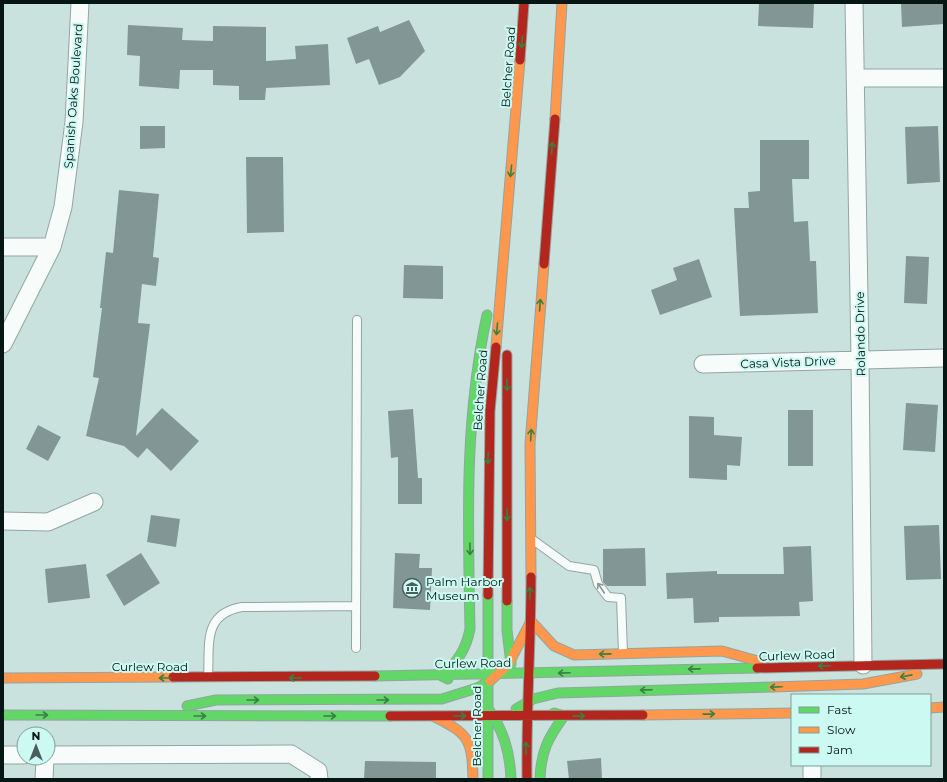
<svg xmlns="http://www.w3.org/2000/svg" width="947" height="782" viewBox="0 0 947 782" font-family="Montserrat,sans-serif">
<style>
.building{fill:#829695}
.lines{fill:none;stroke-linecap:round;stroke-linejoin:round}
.lane-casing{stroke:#92a5a2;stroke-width:10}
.street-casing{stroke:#92a5a2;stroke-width:19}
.fast-casing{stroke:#92a5a2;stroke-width:11}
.slow-casing{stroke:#92a5a2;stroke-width:11}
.jam-casing{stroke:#92a5a2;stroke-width:11}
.lane{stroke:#f7fbfa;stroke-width:8}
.street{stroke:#f7fbfa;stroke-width:17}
.fast{stroke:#63d668;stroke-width:9}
.slow{stroke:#ff974d;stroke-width:9}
.jam{stroke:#b3261e;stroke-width:9}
.oneway{stroke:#398042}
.oneway2{stroke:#8a9492}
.labels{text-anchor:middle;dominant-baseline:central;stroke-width:4;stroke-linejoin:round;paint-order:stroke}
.street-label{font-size:12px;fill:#051613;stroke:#ccfaf2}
.poi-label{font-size:12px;fill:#051613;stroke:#ccfaf2;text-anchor:start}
</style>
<rect width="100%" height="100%" fill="#cae2de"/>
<path class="building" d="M759 3H814L813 28 758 26Z
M901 3H944V24L902 27Z
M409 20 425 51 400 77 379 85 369 59 356 64 347 38 378 26 380 32Z
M128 25 183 28 182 40 213 41V26L266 27V61L296 59 295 46 328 44 330 85 266 88 265 100H239V86L213 85V70H180L179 89 139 86 140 56 127 55Z
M140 126H165V148L140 149Z
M938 126 940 182 907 184 905 127Z
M760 140H809V179H792L794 222 808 221 810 261H816L818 313 740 316 734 208H749L748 192 760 191Z
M246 157H283L284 232 247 233Z
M119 190 159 194 153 257 159 258 156 286 142 284 138 323 150 324 136 436 162 408 199 441 171 471 147 448 138 458 124 446 86 436 99 378 93 377 102 308H100L106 252 113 253Z
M906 256 929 257 927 304 904 303Z
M699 259 712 297 660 315 651 290 677 280 673 268Z
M404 265 443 266V299L403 298Z
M906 403 938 405 935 452 903 450Z
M413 409 418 478H422V504H398V457L391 458 388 411Z
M788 410H813V466H788Z
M689 416 714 417V435L742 437 740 466 727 465V480L689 478Z
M38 425 61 437 48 461 26 449Z
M151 515 180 519 176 547 147 542Z
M939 525 941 579 906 580 904 526Z
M811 546 813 601 799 602 800 616 719 617V622L694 623 693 598 667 599 666 573 717 571V574H784L783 547Z
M645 548 646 586H607L603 582V549Z
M141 553 160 583 124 606 106 575Z
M395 553 420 554 419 568H432L430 610 393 608Z
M86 564 90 598 48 603 45 569Z
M601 758 602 779H569L567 761Z
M365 761 436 762V779H364Z"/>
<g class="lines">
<g class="lane-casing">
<path id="lane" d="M533 540 569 566 594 570 598 584 608 597 621 598 623 653
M356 648 357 320
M208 677C210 645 202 614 242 607L356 606"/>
</g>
<g class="street-casing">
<path id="street" d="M854 3 860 359 863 665
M855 78H944
M3 247H52
M3 344 52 247 63 207 74 122 80 3
M703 364 944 358
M3 521 48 522 94 502
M3 755H24
M48 755 291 754 318 771 319 779
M812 765V779
M44 779 45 758"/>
</g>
<g class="fast-casing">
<path id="fast" d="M488 595V779
M507 601V630L511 664
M375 676 757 668
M448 679 442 676C457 662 466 650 470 629 468 521 464 422 487 315
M187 706 216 700 442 699 477 688 490 681
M487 707C503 729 510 751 511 779
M516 709 533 699 558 693 773 687
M3 715 390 716
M540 779C541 751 548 738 564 716L554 713"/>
</g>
<g class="slow-casing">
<path id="slow" d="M555 119 562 3
M496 347 520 60
M531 577 530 444 544 264
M3 678 173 677
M490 681 508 665 531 621 554 646 574 655 722 651 758 661
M773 687 863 684 917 674
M930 708 944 707
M643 715 792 713
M433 716C469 734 472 739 473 779"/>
</g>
<g class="jam-casing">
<path id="jam" d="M520 60 524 3
M544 264 555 119
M507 355V601
M488 595 490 411 496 347
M757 668 944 664
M173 677 375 676
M390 716 643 715
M527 779C526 711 531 645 531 577"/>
</g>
<use href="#lane" class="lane"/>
<use href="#street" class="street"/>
<use href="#fast" class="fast"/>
<use href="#slow" class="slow"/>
<use href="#jam" class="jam"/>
</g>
<defs><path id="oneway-shaft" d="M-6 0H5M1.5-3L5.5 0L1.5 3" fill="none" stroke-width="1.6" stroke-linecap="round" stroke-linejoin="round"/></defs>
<g class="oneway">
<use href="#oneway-shaft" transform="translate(522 42) rotate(95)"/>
<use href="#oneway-shaft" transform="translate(552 148) rotate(-85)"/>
<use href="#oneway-shaft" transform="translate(511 171) rotate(96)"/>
<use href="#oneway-shaft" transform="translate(540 305) rotate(-86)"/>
<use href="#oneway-shaft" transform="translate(497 329) rotate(95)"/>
<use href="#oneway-shaft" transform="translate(507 385) rotate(89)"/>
<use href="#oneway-shaft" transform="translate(531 435) rotate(-86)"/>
<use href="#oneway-shaft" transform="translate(488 458) rotate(92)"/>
<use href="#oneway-shaft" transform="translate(507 515) rotate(90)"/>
<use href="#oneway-shaft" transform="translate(470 549) rotate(89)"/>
<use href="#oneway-shaft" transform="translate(530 593) rotate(-90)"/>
<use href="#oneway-shaft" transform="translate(605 654) rotate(179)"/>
<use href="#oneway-shaft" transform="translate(824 666) rotate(178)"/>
<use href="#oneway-shaft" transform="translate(694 669) rotate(179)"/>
<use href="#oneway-shaft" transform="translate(564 673) rotate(178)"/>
<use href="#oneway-shaft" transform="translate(906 676) rotate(169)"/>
<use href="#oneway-shaft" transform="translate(165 678) rotate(180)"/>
<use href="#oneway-shaft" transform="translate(295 678) rotate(180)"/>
<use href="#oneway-shaft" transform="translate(776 687) rotate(178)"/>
<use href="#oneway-shaft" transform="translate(646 690) rotate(178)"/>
<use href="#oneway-shaft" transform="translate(253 700)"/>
<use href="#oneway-shaft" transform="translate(383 700)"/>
<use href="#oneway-shaft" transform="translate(709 714) rotate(-1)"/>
<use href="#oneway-shaft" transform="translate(42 715)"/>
<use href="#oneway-shaft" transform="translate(200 716)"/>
<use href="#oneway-shaft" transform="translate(330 716)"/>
<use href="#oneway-shaft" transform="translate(460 716)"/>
<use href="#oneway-shaft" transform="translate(579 716) rotate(-1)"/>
<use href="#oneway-shaft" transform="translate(526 748) rotate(-90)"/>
</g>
<use class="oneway2" href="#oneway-shaft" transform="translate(601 588) rotate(-124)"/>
<defs>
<g id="museum-ring" transform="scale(1)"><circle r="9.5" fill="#ccfaf2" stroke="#4a5d5a" stroke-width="1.5"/><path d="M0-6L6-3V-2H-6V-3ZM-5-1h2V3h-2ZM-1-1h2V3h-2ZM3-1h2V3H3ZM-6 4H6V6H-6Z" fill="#4a5d5a"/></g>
</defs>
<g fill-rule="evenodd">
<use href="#museum-ring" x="412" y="588"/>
</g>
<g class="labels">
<g class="street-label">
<text transform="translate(508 67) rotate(-86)">Belcher Road</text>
<text transform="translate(73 96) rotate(-86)">Spanish Oaks Boulevard</text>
<text transform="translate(860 334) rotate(-91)">Rolando Drive</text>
<text transform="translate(788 362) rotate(-2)">Casa Vista Drive</text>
<text transform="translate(480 390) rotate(-86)">Belcher Road</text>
<text transform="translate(797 655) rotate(-2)">Curlew Road</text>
<text transform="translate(473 663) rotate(-1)">Curlew Road</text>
<text x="150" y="666">Curlew Road</text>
<text transform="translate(476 726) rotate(-90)">Belcher Road</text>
</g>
<g class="poi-label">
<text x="426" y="581">Palm Harbor<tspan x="426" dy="14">Museum</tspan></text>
</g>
</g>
<rect width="947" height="782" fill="none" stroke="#051613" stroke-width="8"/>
<rect x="791" y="694" width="140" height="72" fill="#ccfaf2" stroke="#7c9f99"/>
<rect x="799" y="707" width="20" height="6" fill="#63d668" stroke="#7c9f99"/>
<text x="827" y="714" font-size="12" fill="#051613">Fast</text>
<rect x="799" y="727" width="20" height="6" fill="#ff974d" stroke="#7c9f99"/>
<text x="827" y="734" font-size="12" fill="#051613">Slow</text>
<rect x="799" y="747" width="20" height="6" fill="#b3261e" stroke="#7c9f99"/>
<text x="827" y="754" font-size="12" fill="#051613">Jam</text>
<g transform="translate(36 746)"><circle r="19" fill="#ccfaf2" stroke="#7c9f99"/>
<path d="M0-3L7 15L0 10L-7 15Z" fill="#4a5d5a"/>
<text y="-6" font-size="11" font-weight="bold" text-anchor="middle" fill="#051613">N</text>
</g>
</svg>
